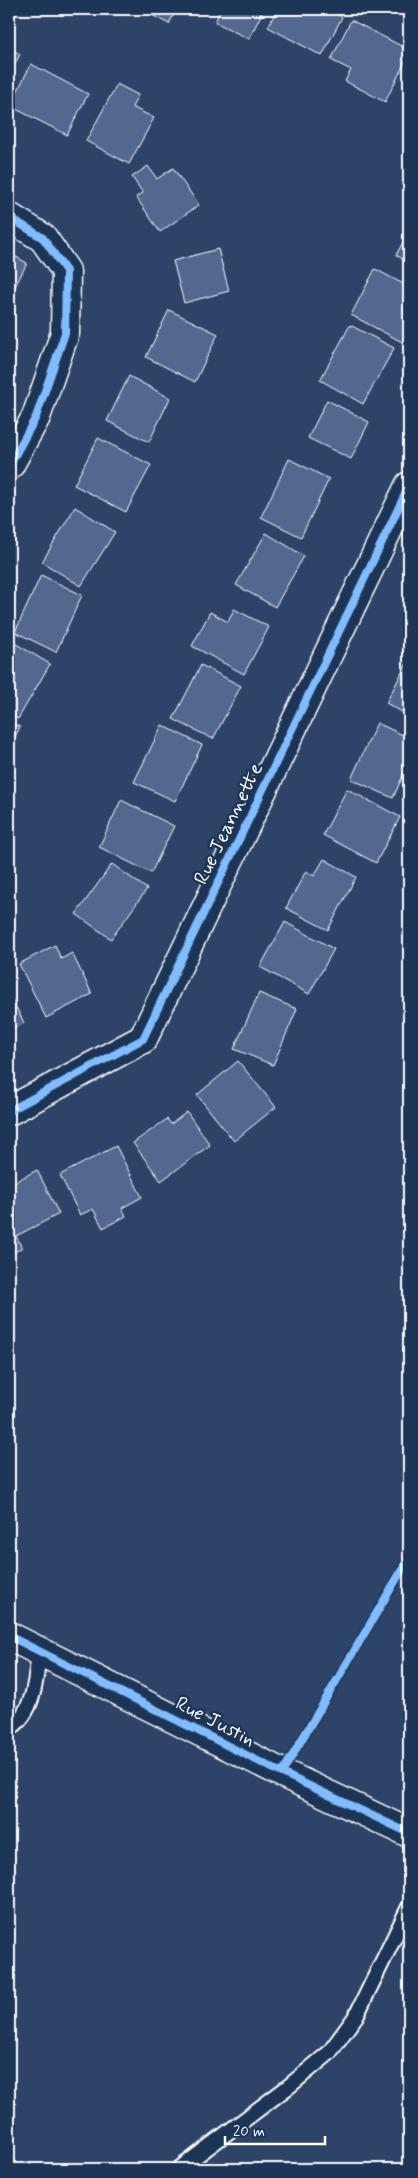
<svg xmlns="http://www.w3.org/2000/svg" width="418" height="2178" viewBox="0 0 418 2178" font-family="Mynerve,sans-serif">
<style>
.building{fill:#52688f;stroke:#fff}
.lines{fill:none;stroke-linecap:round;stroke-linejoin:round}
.service-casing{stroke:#fff;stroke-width:18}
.minor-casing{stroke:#fff;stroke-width:31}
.service{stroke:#1d3557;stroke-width:14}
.minor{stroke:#1d3557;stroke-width:28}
.cycleway-casing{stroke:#1d3557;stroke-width:11}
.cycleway{stroke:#80bcff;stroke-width:8}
.labels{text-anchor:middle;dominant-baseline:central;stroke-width:5;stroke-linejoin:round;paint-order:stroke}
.street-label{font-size:20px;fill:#fff;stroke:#1d3557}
</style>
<rect width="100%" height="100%" fill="#2d4468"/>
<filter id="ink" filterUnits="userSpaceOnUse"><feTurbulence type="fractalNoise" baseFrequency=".02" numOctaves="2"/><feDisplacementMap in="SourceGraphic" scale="10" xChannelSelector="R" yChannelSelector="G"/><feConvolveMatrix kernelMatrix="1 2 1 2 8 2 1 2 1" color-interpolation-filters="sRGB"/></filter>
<g filter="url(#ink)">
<path class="building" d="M145 9H176L169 24 144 11Z
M221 9H264L249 39 215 22Z
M277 9H327L342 17 322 56 268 27Z
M351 20 409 50V54L385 102 345 81 351 70 331 60Z
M9 48 20 54 9 77Z
M31 64 88 94 67 135 10 106Z
M117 84 138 95 132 107 154 118 129 164 86 141Z
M148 166 157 179 173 168 199 205 160 232 136 197 143 193 132 177Z
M409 231V263L396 255Z
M218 249 229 291 184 303 173 261Z
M9 253 27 263 9 299Z
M375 269 409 287V333L404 343 351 315Z
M169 310 218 334 195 382 146 357Z
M350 325 394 348 363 404 320 380Z
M129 376 170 398 149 442 107 421Z
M327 400 369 422 351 459 308 438Z
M98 438 151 465 126 512 74 485Z
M289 459 329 479 301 537 261 517Z
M75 507 115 532 81 586 42 562Z
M266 533 304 556 275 607 236 585Z
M41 575 82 595 56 652 15 632Z
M234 609 269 627 244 674 192 646 210 612 228 622Z
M11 641 50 664 18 719 9 714V644Z
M409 659V716L386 703Z
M201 665 241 686 213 739 173 719Z
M9 722 20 727 9 749Z
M377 723 409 738V762L393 798 351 779Z
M162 725 202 745 175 801 134 782Z
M347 789 400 817 376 863 323 835Z
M121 800 174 826 151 873 99 847Z
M324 859 356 877 328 930 286 908 306 871 314 876Z
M112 864 147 889 111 939 76 914Z
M285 922 334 949 309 994 260 967Z
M55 945 61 959 72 953 92 994 46 1018 19 964Z
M259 993 297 1009 273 1065 234 1049Z
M12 999 24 1023 9 1031V1001Z
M238 1061 276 1107 234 1141 197 1095Z
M187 1112 210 1145 161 1181 133 1143 167 1119 171 1124Z
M116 1146 142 1197 122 1208 126 1216 103 1228 93 1209 80 1215 60 1175Z
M37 1170 59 1214 16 1236 22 1248 9 1255V1185Z"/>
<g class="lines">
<g class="service-casing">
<path id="service" d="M9 1729C35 1712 36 1679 39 1651
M179 2169 288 2087 329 2053 356 2016 409 1907"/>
</g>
<g class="minor-casing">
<path id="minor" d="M9 217 43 238 66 271 65 333 36 417 9 466
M9 1111 143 1039 409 486
M9 1636 282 1773 409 1833"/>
</g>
<use href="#service" class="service"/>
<use href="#minor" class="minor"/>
<g class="cycleway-casing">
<path id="cycleway" d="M9 217 43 238 66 271 65 333 36 417 9 466
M9 1111 143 1039 409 486
M9 1636 282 1773 409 1833
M282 1773 409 1558"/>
</g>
<use href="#cycleway" class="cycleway"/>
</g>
</g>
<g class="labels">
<g class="street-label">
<text transform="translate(229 824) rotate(-64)">Rue Jeannette</text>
<text transform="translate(215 1722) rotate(27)">Rue Justin</text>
</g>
</g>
<rect width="418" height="2178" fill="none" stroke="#1d3557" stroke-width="30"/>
<rect x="15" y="15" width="388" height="2148" fill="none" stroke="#fff" stroke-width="2" filter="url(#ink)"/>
<path d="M225 2136v8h100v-8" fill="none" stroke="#ffffff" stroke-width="2.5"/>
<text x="233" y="2136" font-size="15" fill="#ffffff" stroke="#1d3557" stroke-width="4" paint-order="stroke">20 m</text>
</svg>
